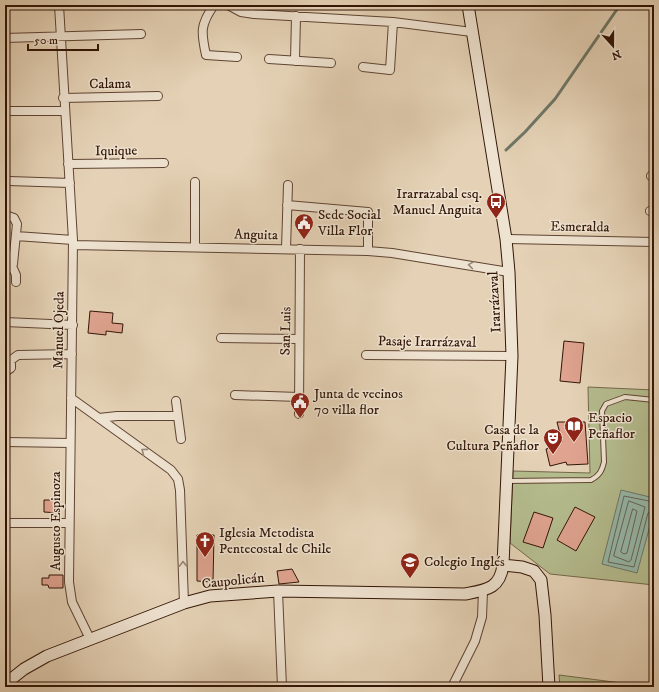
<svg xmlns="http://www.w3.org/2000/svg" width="659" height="692" viewBox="0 0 659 692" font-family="'IM FELL DW Pica',serif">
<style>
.green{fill:#b4bc8e;stroke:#73684a}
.water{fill:#96b8a9;stroke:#6e7768}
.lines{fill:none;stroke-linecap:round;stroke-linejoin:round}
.shore{stroke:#646658;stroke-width:1}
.stream{stroke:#6e7768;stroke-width:3}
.building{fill:#dfa38f;stroke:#321506}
.service-casing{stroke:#5f4432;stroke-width:6}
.minor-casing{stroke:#5f4432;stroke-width:10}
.secondary-casing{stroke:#321506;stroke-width:13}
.service{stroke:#eee2d0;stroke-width:4}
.minor{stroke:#eee2d0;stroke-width:8}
.secondary{stroke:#eee2d0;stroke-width:11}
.oneway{stroke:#998675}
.labels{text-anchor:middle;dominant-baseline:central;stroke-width:3;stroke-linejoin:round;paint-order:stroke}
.street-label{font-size:14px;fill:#321506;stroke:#eee2d0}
.poi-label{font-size:14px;fill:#321506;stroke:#eee2d0;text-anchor:start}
</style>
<rect width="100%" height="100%" fill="#e5d2b6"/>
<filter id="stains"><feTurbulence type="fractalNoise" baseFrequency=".005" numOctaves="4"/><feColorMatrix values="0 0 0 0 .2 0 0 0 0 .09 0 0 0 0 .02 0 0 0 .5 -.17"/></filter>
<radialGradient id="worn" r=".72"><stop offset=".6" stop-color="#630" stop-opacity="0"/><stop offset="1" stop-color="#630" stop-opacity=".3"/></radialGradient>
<path class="green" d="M588 387 654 390V585L550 574 510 543 513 471 590 473Z
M559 675 653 687H560Z"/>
<path class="water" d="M621 490 654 498V511L637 573 602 564Z"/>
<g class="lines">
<path class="shore" d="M629 501 645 507 631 560 629 562 614 556Z
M654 502 624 496 608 562 634 567 648 513 654 509
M633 509 637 511 627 553 624 554 621 552Z"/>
<path class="stream" d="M506 150 525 132 555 99 620 5"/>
</g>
<path class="building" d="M90 311 113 313 112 323 123 324 122 333 106 331V335L88 333Z
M564 341 584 343 580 383 560 381Z
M557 422H585L588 464 567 465 566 462 550 466 546 449 550 448 549 445 562 442Z
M44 500H60V513L44 512Z
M575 507 595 517 576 551 557 540Z
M534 512 553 518 543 548 523 542Z
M197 535H214L213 582 197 581Z
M292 569 299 582 279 584 277 571Z
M49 575H63V588H49L48 585H42V578H49Z"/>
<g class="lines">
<g class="service-casing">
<path id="service" d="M508 481 591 480C599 476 602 471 604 462L602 411 606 404 625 397 654 400"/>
</g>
<g class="minor-casing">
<path id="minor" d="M59 5 73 240 69 582 72 602 90 639
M214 5C200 25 201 32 206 55L237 57
M228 5 241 12 254 14 393 22 472 32
M5 38 141 34
M269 59 331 63
M295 61 296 16
M363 67 390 70 393 22
M63 98 158 96
M5 111H64
M68 164 164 163
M651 176H654
M9 181 70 183
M287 205 368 212V251
M650 211H654
M5 215 14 218 17 224 13 264 10 267 5 268
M16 236 73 240
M506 239 654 242
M73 245 368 251 392 253 509 272
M195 247V182
M286 249 288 185
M12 266 16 275V282
M5 322 73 325
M221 338 299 339
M366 355 512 356
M5 372 11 368V360L18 355 72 354
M235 395 299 397
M71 398 171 470 178 479 180 490 184 603
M176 401 181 439
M299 414 300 249
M99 418 117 416H178
M5 442 70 443
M5 523H69
M278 591 282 687
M452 687 475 641 482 617 483 591"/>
</g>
<g class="secondary-casing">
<path id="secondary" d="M503 565 522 567 534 571 541 580 545 615 549 687
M5 684 24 669 47 656 184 603 210 596 278 591 465 594C486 590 500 589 503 565L512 356 509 272 506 239 468 5"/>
</g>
<use href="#service" class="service"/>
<use href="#minor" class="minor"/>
<use href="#secondary" class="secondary"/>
</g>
<defs><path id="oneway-chevron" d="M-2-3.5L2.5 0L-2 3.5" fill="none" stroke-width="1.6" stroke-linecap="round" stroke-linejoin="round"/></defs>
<g class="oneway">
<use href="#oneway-chevron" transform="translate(471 265) rotate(-171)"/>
<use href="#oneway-chevron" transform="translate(144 451) rotate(-144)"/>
<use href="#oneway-chevron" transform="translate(183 564) rotate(-92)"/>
</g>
<defs>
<g id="bus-pin" transform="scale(1)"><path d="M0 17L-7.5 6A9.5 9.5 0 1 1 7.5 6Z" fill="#8f2418" stroke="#eee2d0"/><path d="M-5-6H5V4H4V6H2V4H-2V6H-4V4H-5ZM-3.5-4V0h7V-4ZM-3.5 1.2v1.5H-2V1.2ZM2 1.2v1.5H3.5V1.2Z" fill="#fff"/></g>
<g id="civic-pin" transform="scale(1)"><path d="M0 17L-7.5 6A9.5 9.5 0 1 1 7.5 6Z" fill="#8f2418" stroke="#eee2d0"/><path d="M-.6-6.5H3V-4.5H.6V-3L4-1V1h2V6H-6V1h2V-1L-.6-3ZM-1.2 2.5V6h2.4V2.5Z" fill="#fff"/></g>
<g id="library-pin" transform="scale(1)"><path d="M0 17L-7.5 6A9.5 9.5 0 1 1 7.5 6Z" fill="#8f2418" stroke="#eee2d0"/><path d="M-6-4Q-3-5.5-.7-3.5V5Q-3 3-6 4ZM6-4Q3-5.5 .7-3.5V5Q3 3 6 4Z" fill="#fff"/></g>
<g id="theatre-pin" transform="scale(1)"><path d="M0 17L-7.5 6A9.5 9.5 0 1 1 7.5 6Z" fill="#8f2418" stroke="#eee2d0"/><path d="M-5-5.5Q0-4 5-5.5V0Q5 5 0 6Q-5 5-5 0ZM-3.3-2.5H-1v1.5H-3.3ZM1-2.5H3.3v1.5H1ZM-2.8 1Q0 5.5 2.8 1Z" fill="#fff"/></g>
<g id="church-pin" transform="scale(1)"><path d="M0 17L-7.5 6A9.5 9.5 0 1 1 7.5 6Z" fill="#8f2418" stroke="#eee2d0"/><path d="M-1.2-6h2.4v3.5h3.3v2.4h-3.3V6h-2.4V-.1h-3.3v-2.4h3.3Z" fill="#fff"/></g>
<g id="school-pin" transform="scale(1)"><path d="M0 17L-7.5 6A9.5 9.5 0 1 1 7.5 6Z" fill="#8f2418" stroke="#eee2d0"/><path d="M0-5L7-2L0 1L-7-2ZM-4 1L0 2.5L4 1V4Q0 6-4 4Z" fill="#fff"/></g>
</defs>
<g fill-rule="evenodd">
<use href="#bus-pin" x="496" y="202"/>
<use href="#civic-pin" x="304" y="223"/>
<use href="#civic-pin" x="300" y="402"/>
<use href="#library-pin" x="574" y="426"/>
<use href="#theatre-pin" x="553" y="438"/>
<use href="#church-pin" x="205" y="541"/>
<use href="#school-pin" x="410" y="562"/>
</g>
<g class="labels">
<g class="street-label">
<text transform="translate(110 84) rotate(-1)">Calama</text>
<text transform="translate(116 151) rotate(-1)">Iquique</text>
<text transform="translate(580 227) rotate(1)">Esmeralda</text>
<text transform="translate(256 235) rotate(1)">Anguita</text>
<text transform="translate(495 302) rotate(-93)">Irarrázaval</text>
<text transform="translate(59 330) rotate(-89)">Manuel Ojeda</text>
<text transform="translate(286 331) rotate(-89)">San Luis</text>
<text transform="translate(427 342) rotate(1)">Pasaje Irarrázaval</text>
<text transform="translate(56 521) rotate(-90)">Augusto Espinoza</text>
<text transform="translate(233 581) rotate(-6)">Caupolicán</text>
</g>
<g class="poi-label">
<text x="482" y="194" text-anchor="end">Irarrazabal esq.<tspan x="482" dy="16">Manuel Anguita</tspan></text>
<text x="318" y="215">Sede Social<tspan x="318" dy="16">Villa Flor</tspan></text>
<text x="314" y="394">Junta de vecinos<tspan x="314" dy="16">70 villa flor</tspan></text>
<text x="588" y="418">Espacio<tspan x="588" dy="16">Peñaflor</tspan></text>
<text x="539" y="430" text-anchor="end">Casa de la<tspan x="539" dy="16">Cultura Peñaflor</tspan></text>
<text x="219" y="533">Iglesia Metodista<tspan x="219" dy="16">Pentecostal de Chile</tspan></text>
<text x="424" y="562">Colegio Inglés</text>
</g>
</g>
<rect width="659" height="692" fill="none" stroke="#e5d2b6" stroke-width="20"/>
<rect x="6" y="6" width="647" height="680" fill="none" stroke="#321506" stroke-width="2"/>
<rect x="10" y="10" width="639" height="672" fill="none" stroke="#321506"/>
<g transform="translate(613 46) rotate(159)" stroke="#eee2d0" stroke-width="3" paint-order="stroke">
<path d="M0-3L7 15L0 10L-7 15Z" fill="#321506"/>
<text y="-6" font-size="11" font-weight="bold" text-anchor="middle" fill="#321506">N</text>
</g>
<path d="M28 44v6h70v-6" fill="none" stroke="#321506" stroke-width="2"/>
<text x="34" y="44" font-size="12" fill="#321506" stroke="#eee2d0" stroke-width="3" paint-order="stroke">50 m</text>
<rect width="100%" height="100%" filter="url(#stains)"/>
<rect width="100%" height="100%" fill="url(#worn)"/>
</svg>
